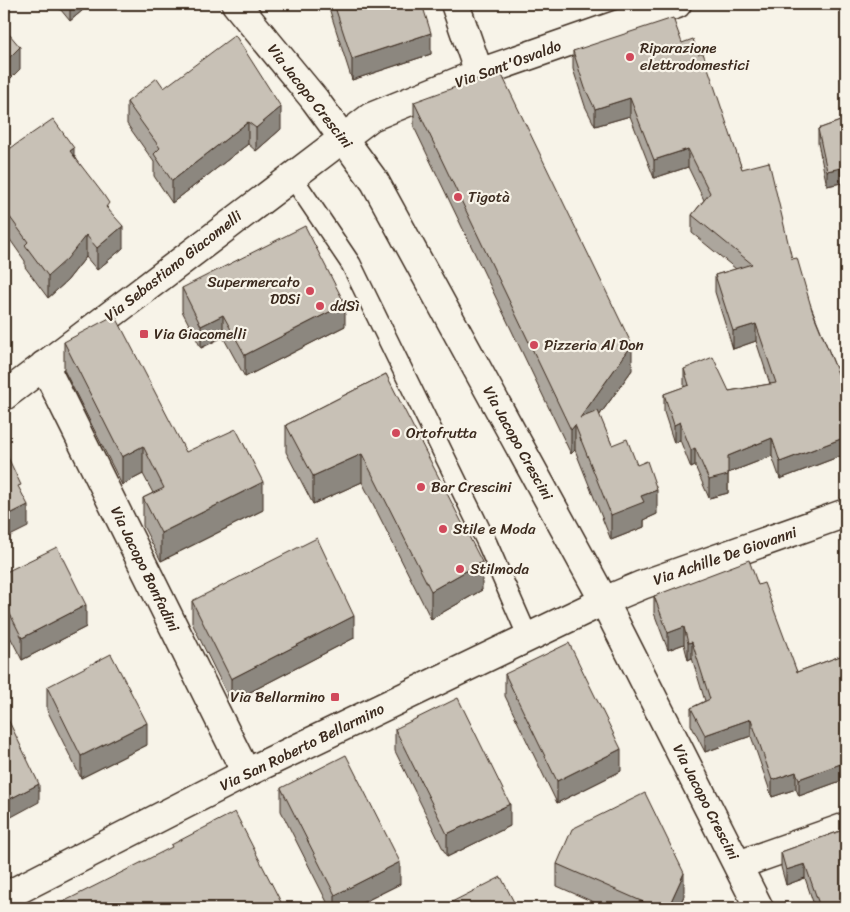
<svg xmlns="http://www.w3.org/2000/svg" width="850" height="912" viewBox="0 0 850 912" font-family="Sriracha,sans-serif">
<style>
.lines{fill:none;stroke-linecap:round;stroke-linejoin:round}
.lane-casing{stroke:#3b2a1e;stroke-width:22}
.street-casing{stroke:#3b2a1e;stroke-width:31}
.lane{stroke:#f7f3e8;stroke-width:19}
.street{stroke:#f7f3e8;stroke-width:28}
.wall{fill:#aca69d;stroke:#3b2a1e}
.shaded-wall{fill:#8c877f;stroke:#3b2a1e}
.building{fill:#c8c1b6;stroke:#3b2a1e}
.poi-dot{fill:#d1495b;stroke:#f7f3e8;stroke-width:2}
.labels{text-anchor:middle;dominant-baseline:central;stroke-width:4.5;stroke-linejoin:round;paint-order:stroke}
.poi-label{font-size:15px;fill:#3b2a1e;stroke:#f7f3e8;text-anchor:start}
.street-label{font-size:15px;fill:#3b2a1e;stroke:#f7f3e8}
</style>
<rect width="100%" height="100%" fill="#f7f3e8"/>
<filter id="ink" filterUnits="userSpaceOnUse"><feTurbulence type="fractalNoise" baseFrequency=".02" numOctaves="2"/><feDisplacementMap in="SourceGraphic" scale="10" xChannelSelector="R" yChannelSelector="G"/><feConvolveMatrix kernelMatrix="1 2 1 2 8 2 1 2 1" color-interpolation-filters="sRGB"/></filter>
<g filter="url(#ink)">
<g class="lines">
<g class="lane-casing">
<path id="lane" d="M291 175 351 264 487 543 528 637"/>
</g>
<g class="street-casing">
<path id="street" d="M236 4 315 100 375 182 604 601 759 908
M455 4 479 73
M44 365 246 773
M4 396 371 117 479 73 677 4
M738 865 846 827
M4 897 246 773 604 601 642 585 846 513"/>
</g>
<use href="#lane" class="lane"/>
<use href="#street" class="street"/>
</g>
<path class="wall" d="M56 4H90L70 21Z
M329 4H422L431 54 352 80 329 8Z
M682 43 698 54 742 169 792 259 841 381 846 379V454L780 479 772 456 728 473V493L709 498 695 466 691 468 680 440 674 443 664 412V394L684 387V369L729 391 770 384 756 341 733 349 715 292V275L736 269 692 233V215L704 200 688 167 654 178 630 116 595 126 585 106 573 69V51Z
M164 88 281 129 256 151 248 144 172 203 154 176V162L127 124V102Z
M414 102 632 370 599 416 612 445 637 465 657 514 644 520V527L611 540 575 450 571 454 414 127Z
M846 119V201L841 183 827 186 818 143V129Z
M4 144 8 150 74 155 109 210 123 248 97 270 86 257 67 281 48 298 25 267V261L4 231Z
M182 288 345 326 245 377 223 337 201 348 182 311Z
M64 342 186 452 263 510 161 561 143 526V498L153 493 143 474 122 485 64 370Z
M386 374 482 590 431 619 362 482 313 504 286 452V425Z
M846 513V539L843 531V514Z
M4 573 86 627 22 660 4 625Z
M758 585 797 672 846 654V779L799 796 796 789 772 797 751 736 705 752 691 725V708L705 701 692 658 688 660 684 644 668 650 654 613V596Z
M192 601 354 638 231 702 192 623Z
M505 674 621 771 557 803 505 696Z
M47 687 147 745 81 778 47 710Z
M395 729 510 826 447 857 395 751Z
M281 788 400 884 352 908H330L281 811Z
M846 829V908H815L805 878 786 885 781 867V852Z
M557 864 684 896 678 908H607L557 886Z"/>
<path class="shaded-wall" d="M70 4H90L70 21Z
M431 33V54L352 80V59Z
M20 47V69L4 85V63Z
M630 98V116L595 126V109Z
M281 107V129L256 151V128Z
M248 122V144L172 203V181Z
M74 148V170L70 151Z
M688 149V167L654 178V160Z
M841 168V183L827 186V171Z
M123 226V248L97 270V248Z
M86 235V257L67 281 48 298V276Z
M345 304V326L245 377V355Z
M223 315V337L201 348V326Z
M756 324V341L733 349V331Z
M632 345V370L581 441 580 418Z
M680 422V440L674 443V425Z
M575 425V450L571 454V430Z
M846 437V454L780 479V462Z
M772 438V456L728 473V493L709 498V480L728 456Z
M143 446V474L122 485V457Z
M695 448V466L691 468V450Z
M362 454V482L313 504V476Z
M263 482V510L161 561V533Z
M657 490V514L644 520V527L611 540V515L641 496Z
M28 505V527L4 539V517Z
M482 562V590L431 619V591Z
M86 605V627L22 660V638Z
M354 616V638L231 702V679Z
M684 627V644L668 650V633Z
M692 642V658L688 660V643Z
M751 719V736L705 752V735Z
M147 723V745L81 778V756Z
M621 749V771L557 803V781Z
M846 762V779L799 796V779Z
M796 772V789L772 797V780Z
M39 784V802L4 821V802Z
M510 804V826L447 857V834Z
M400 862V884L352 908H335V895Z
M805 864V878L786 885V870Z
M684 873V896L678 908H668Z"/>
<path class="building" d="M334 4H422L431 33 352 59Z
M673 18 682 43 693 39 698 54 703 53 742 169 769 162 792 259 797 258 812 310 841 381 846 379V437L780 462 772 438 728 456V475L709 480 695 448 691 450 680 422 674 425 664 394 689 385 684 369 713 357 729 391 776 383 756 324 733 331 715 275 752 264 692 215 710 193 688 149 654 160 630 98 595 109 585 88 573 51Z
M4 28 20 47 4 63Z
M235 35 281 107 256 128 248 122 172 181 154 154 160 148 127 102 157 78 164 88Z
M500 71 632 345 580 418 598 411 612 445 627 439 637 465 647 461 657 490 641 496 644 502 611 515 575 425 571 430 414 102Z
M53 119 74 148 70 151 103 194 109 203 106 207 123 226 97 248 86 235 67 259 48 276 25 245 28 242 4 209V144L8 150Z
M846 119V186L841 168 827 171 818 129Z
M305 226 345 304 245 355 223 315 201 326 182 288Z
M115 315 186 452 236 429 263 482 161 533 143 498 164 488 143 446 122 457 64 342Z
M386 374 482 562 431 591 362 454 313 476 286 425Z
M4 449 21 485 18 486 28 505 4 517Z
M846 513V522L843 514Z
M317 538 354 616 231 679 192 601Z
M57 547 86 605 22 638 4 602V573Z
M749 560 758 585 764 583 797 672 846 654V762L799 779 796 772 772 780 751 719 705 735 691 708 710 699 692 642 688 643 684 627 668 633 654 596Z
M569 643 621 749 557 781 505 674Z
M111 654 147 723 81 756 47 687Z
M458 698 510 804 447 834 395 729Z
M4 711 39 784 4 802Z
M346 755 400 862 335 895 281 788Z
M645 793 684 873 668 908H657L557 864 572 829Z
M235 812 284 908H51L172 847 171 845Z
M846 829V908H824L823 906 820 907 805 864 786 870 781 852Z
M501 877 517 908H440Z"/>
</g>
<g class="poi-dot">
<circle cx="630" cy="57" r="5"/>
<circle cx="458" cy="197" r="5"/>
<circle cx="310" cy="291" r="5"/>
<circle cx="320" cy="306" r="5"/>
<rect x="139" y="329" width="10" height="10" rx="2.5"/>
<circle cx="534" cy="345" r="5"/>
<circle cx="396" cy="433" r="5"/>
<circle cx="421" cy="487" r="5"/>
<circle cx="443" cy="529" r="5"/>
<circle cx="460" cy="569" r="5"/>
<rect x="330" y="692" width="10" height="10" rx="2.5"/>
</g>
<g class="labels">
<g class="poi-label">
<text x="640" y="48">Riparazione<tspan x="640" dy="17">elettrodomestici</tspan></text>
<text x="468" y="197">Tigotà</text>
<text x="300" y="282" text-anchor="end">Supermercato<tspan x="300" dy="17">DDSi</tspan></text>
<text x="330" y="306">ddSì</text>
<text x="154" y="334">Via Giacomelli</text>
<text x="544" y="345">Pizzeria Al Don</text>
<text x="406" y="433">Ortofrutta</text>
<text x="431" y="487">Bar Crescini</text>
<text x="453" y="529">Stile e Moda</text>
<text x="470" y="569">Stilmoda</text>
<text x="325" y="697" text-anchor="end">Via Bellarmino</text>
</g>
<g class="street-label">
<text transform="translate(508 64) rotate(-20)">Via Sant'Osvaldo</text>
<text transform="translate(310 96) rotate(52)">Via Jacopo Crescini</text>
<text transform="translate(173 266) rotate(-38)">Via Sebastiano Giacomelli</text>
<text transform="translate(518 443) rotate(61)">Via Jacopo Crescini</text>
<text transform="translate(725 556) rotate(-19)">Via Achille De Giovanni</text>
<text transform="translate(145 569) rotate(64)">Via Jacopo Bonfadini</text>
<text transform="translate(302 747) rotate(-26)">Via San Roberto Bellarmino</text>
<text transform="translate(706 802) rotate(63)">Via Jacopo Crescini</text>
</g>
</g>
<rect width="850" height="912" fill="none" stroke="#f7f3e8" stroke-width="20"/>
<rect x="10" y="10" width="830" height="892" fill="none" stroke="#3b2a1e" stroke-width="2" filter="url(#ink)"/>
</svg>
